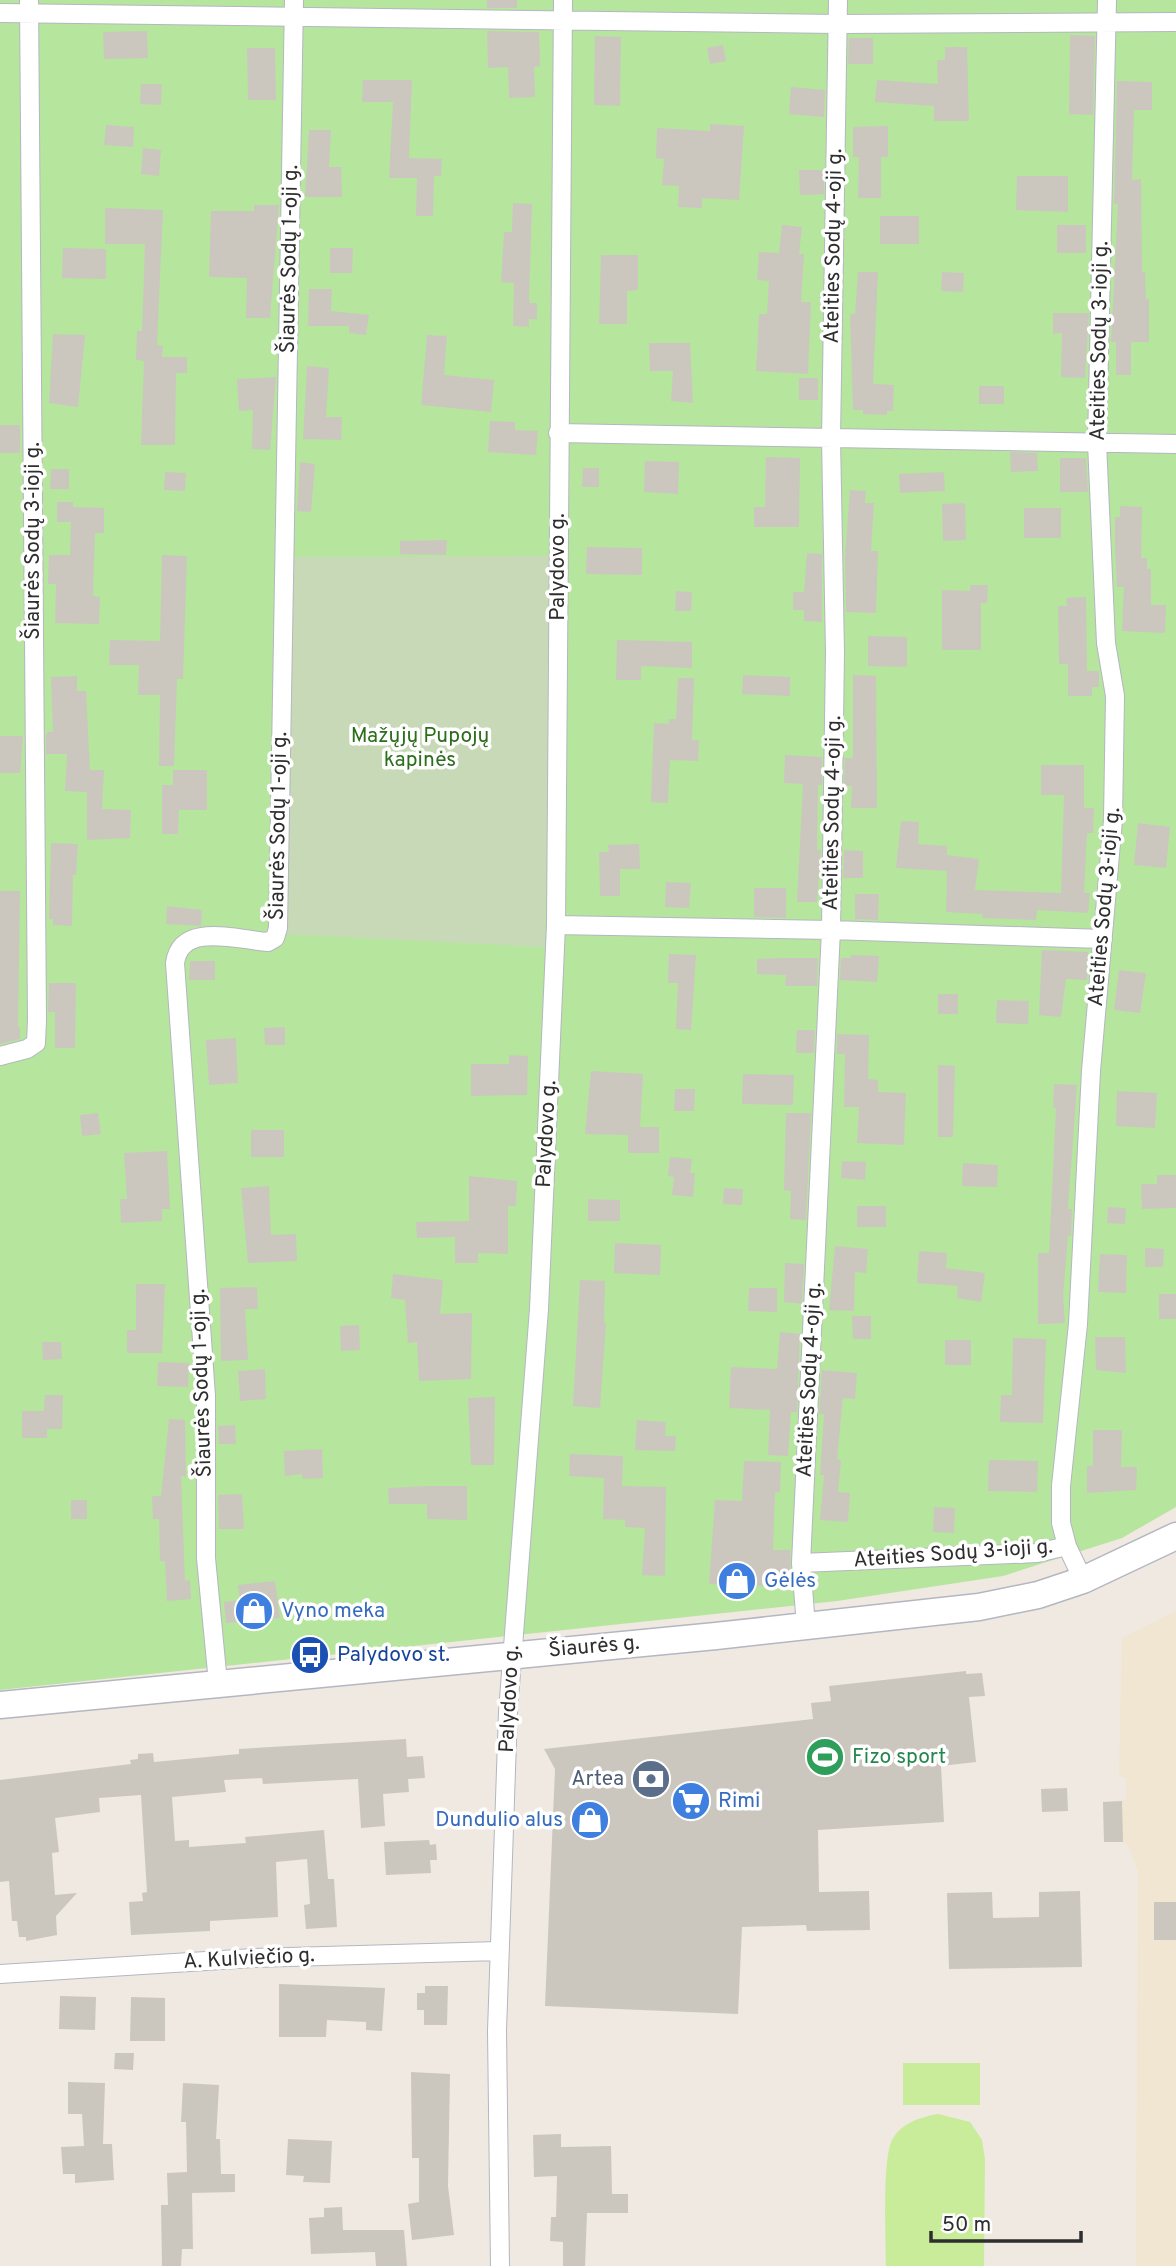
<svg xmlns="http://www.w3.org/2000/svg" width="1176" height="2266" viewBox="0 0 1176 2266" font-family="Overpass,sans-serif">
<style>
.education{fill:#f0e6d1}
.green{fill:#b6e59e}
.cemetery{fill:#c8d9b8}
.pitch{fill:#c9ec9a}
.building{fill:#cbc7bf}
.lines{fill:none;stroke-linecap:round;stroke-linejoin:round}
.minor-casing{stroke:#b4b7c1;stroke-width:20}
.secondary-casing{stroke:#b4b7c1;stroke-width:29}
.minor{stroke:#fff;stroke-width:18}
.secondary{stroke:#fff;stroke-width:26}
.labels{text-anchor:middle;dominant-baseline:central;stroke-width:7;stroke-linejoin:round;paint-order:stroke}
.street-label{font-size:21px;fill:#2e2e2e;stroke:#fff}
.park-label{font-size:21px;fill:#2c6e1b;stroke:#fff}
.shop-label{font-size:21px;fill:#366cbe;stroke:#fff;text-anchor:start}
.transit-label{font-size:21px;fill:#164399;stroke:#fff;text-anchor:start}
.leisure-label{font-size:21px;fill:#27864d;stroke:#fff;text-anchor:start}
.service-label{font-size:21px;fill:#4e5e75;stroke:#fff;text-anchor:end}
</style>
<rect width="100%" height="100%" fill="#efe9e1"/>
<path class="education" d="M1176 1611V2266H1136L1138 1871 1129 1847 1123 1842H1104L1103 1802 1126 1800V1778L1119 1777 1122 1638Z"/>
<path class="green" d="M0 0H1176V1507L1122 1538 1003 1576 837 1601 0 1690Z"/>
<path class="cemetery" d="M551 556 545 947 282 934 291 782V557Z"/>
<path class="pitch" d="M903 2063H980V2105H903Z
M938 2114 970 2122 982 2140 985 2159 984 2266H886C886 2239 882 2160 892 2140 901 2123 921 2117 938 2114Z"/>
<path class="building" d="M487 0H517V8H487Z
M147 31 148 58 104 59 103 32Z
M487 31 539 32 540 66 534 67 535 97 509 98 508 67 488 68Z
M1070 35 1095 36 1093 115 1069 114Z
M595 36 621 37 620 106 594 105Z
M849 38H873V64H848Z
M723 45 726 61 710 64 707 48Z
M945 47H967L969 121H934V106L875 102 877 80 938 84 937 60H945Z
M247 48H275L276 100H248Z
M363 80H412L409 158 442 159 441 176H434L433 216H416L417 178H389L393 102H362Z
M1117 81 1152 82V110H1134L1132 180 1141 179 1142 272 1145 271 1146 299H1149V342H1131V375H1116V342H1111L1118 204H1114Z
M141 84H162L161 105 140 104Z
M791 87 825 90 824 117 789 114Z
M710 124 744 126 739 200 702 198V208L678 207 679 186 662 185 664 159 656 158 657 128 710 131Z
M106 125 134 127 133 147 104 145Z
M888 126V157H881V198H858L859 157H853V127Z
M309 130H331L329 167H341L342 197H305Z
M143 148 161 150 159 176 141 174Z
M799 170H824V194L800 195Z
M1017 176H1068V212L1016 210Z
M513 203 532 204 529 298 530 303H537V319H529V327L513 326 514 283 501 282 504 232H512Z
M254 205H279L270 318H246L247 278 209 277 211 211H254Z
M105 208 163 210 157 345 163 346 162 357H187V373H176L175 445H141L144 361 136 360 137 331H142L145 244H105Z
M880 216H919V244H880Z
M782 225 802 227 799 254H804L801 302H811L808 374 756 371 759 314H767L769 281 757 280 759 252 779 253Z
M1057 225H1086V253H1057Z
M63 248 106 249V279L62 278Z
M330 248H353L352 273H330Z
M601 255H638V290L627 291V324H599Z
M858 272H878L873 384 894 385 893 411H887V415L863 414V410H853L850 314H855Z
M942 272 964 273 963 292 941 291Z
M309 289H332L331 311 369 315 366 335 349 333V326H308Z
M1053 313H1089L1085 378 1061 377 1062 333 1053 334Z
M53 334 85 335 78 407 49 403Z
M427 335 447 336 444 375 494 380 491 412 421 405Z
M649 343H690L693 403 671 401 673 371H650Z
M307 366 329 368 326 417H342L341 440 303 439Z
M276 377 270 450 252 449 253 410 239 411 237 379Z
M799 378H818V400H799Z
M979 386H1004V404H979Z
M490 421 515 422V430L538 431 536 455 488 452Z
M0 425H20V453H0Z
M1010 452 1037 453 1038 471 1011 472Z
M766 457 800 458 799 527H754V507H765Z
M1060 458H1086L1088 492H1060Z
M645 461 679 462 678 494 644 492Z
M300 462 315 464 311 512 297 511Z
M583 468H599V487H582Z
M51 469H69V489H50Z
M165 472 186 473 185 491 164 490Z
M944 472 945 491 900 493 899 474Z
M850 490 866 491 865 503H874L871 551H878L876 613 846 612 845 556Z
M57 502H73V507L104 508V533H95L93 596 100 597 99 624 55 623 56 584H48L49 555H70L71 522H57Z
M965 503 966 540 943 541 942 504Z
M1120 506 1142 507 1141 558H1147V569H1151V605H1166L1165 633 1122 631 1124 587H1117L1115 544V517H1120Z
M1024 508H1061V538H1024Z
M447 540 446 555 400 554V541Z
M587 547 642 548V575L586 574Z
M807 553 822 554V622L804 621V610H793V592H804Z
M162 555 187 556 183 679H177L174 766H159L160 695H138L139 665H109L110 640 160 641Z
M970 585H988L987 603H981V650H942V590L970 591Z
M676 591 692 592 691 611H675Z
M1086 597 1087 671H1099V687H1092V696H1068V664H1059L1058 606H1067L1066 598Z
M868 636 907 637V667L868 666Z
M617 640 692 642V668L641 666V680H616Z
M743 675 790 677V696L742 694Z
M853 675 876 676 877 808H851L852 786H844L845 758H853Z
M77 676V691H86L90 770H104L102 809 131 810 130 838 87 840V792L65 791 67 754H46V736L48 732H53L51 677Z
M678 678H694L692 740H699L698 761 670 760 668 803 651 802 654 723 669 724V719H676Z
M0 736H23L20 773H0Z
M785 755 822 757V785H818L817 850H821L817 902H797L803 784 784 783Z
M1041 765H1084V808H1094L1093 833H1087L1084 893H1090L1088 913 1037 910 1036 920 982 918 983 914 946 912 947 871 896 868 901 821 919 822 918 844 947 846V855L979 859 975 890 1061 893 1064 795H1041Z
M173 770H207V810H179L178 834H162V785H173Z
M1138 823 1170 827 1166 868 1134 865Z
M51 843 78 844 76 875H73L72 926 53 925V919H49Z
M639 844 640 869H620V896H600L599 852H609L608 845Z
M844 850 863 851V878H843Z
M666 882 691 883 689 908 665 907Z
M754 888H786V918L754 917Z
M0 891H20L18 1027H20V1039L0 1044Z
M855 894H879L878 920 855 919Z
M167 906 202 910 201 926 166 924Z
M1042 950 1088 952 1087 980 1066 979 1061 1017 1039 1015Z
M669 954 696 955 691 1030 676 1029 678 983H668Z
M851 955 879 956 877 982 840 980 841 958H851Z
M786 958H818L817 986H785L786 975 757 974V959Z
M190 961H215V980H189Z
M1119 970 1146 973 1140 1013 1114 1010Z
M49 983H76L75 1048H55V1012H48Z
M938 994H958V1014H938Z
M997 1000 1029 1001 1028 1024 996 1023Z
M285 1027V1045H265L264 1028Z
M797 1030H815L814 1053H796Z
M837 1034 869 1035 868 1079 878 1080V1092L906 1093 904 1145 857 1143 859 1107H844L845 1054H837Z
M236 1038 238 1083 209 1085 206 1040Z
M509 1055 528 1056 527 1095 471 1096V1064H509Z
M938 1065 955 1066 953 1137H938Z
M591 1071 643 1074 640 1127H659V1153H628V1135L585 1134Z
M743 1074 794 1075 793 1105 742 1104Z
M1054 1084 1077 1085 1068 1209H1072L1071 1236H1068L1063 1296 1065 1323 1038 1324V1253H1049L1056 1108H1053Z
M675 1089H695L694 1111H674Z
M1117 1091 1157 1093 1155 1128 1116 1126Z
M98 1113 101 1134 82 1136 80 1115Z
M786 1113H811L806 1220 790 1219 791 1191 784 1190Z
M251 1130H284V1157H251Z
M167 1151 170 1209H162V1221L121 1223 120 1199H127L124 1153Z
M670 1157 692 1159 690 1173H695L693 1197 672 1195 674 1177 668 1176Z
M842 1161 866 1162 865 1180 841 1178Z
M963 1163 998 1165 997 1187 962 1186Z
M1157 1175H1176V1208L1142 1209 1141 1184H1157Z
M469 1176 517 1181 516 1206H508V1254L478 1253V1263H455V1237L417 1238 416 1222 469 1221Z
M269 1186 271 1235 296 1234 297 1261 248 1263 241 1188Z
M724 1188 743 1189 742 1205 723 1204Z
M588 1199 620 1200V1221H588Z
M857 1206H886V1227H857Z
M1108 1207 1126 1208 1125 1224 1107 1223Z
M615 1243 661 1245 660 1275 614 1273Z
M835 1246 868 1249 866 1273 855 1272 854 1311 829 1310Z
M1145 1248 1164 1249 1163 1267H1145Z
M919 1251 947 1253 946 1268 985 1273 981 1302 957 1298 958 1286 917 1283Z
M1100 1254 1127 1255 1126 1293 1098 1292Z
M785 1263 804 1264 802 1304 784 1302Z
M393 1274 443 1280 440 1314 472 1313 471 1379 419 1381 417 1342 408 1343 405 1300 391 1298Z
M580 1280 605 1281 604 1323H606L600 1408 573 1406Z
M136 1284H165L162 1353H127V1330H136Z
M257 1287 258 1309H245L248 1360 221 1361 220 1288Z
M749 1288H777V1312L748 1311Z
M1159 1294H1176V1319H1159Z
M852 1316H871V1339H853Z
M359 1325 360 1350 341 1351 340 1326Z
M780 1332 800 1334 797 1412H791L788 1456 768 1455 770 1410 729 1408 731 1367 777 1369Z
M1095 1337H1125L1126 1373 1096 1370Z
M1013 1338 1046 1339 1043 1423 1000 1422 1001 1395H1012Z
M945 1340H971V1365H945Z
M42 1342H61L62 1359 43 1360Z
M158 1362 189 1363 188 1387 157 1386Z
M265 1369 266 1399 240 1401 238 1371Z
M822 1370 857 1373 855 1399 843 1398 837 1459 841 1460 838 1492 850 1493 848 1522 820 1520 824 1475H820L824 1414H819Z
M45 1395H63L62 1429H47V1438H22V1411H44Z
M495 1397 494 1465H471L468 1398Z
M169 1419 185 1420 186 1477 181 1476 185 1581 190 1580 191 1599 167 1601 165 1561H160L159 1519H153L152 1496H161Z
M637 1420 666 1422 665 1436H676L675 1451 635 1450Z
M235 1425 236 1444H219L218 1426Z
M1093 1430H1122L1121 1467H1137L1136 1490 1087 1493V1466H1093Z
M322 1449 323 1478 303 1479 302 1474 285 1476 284 1451Z
M570 1454 623 1456 622 1486 666 1487 665 1576 642 1575 645 1528 625 1527V1520L603 1519 604 1478 569 1476Z
M989 1460 1038 1461 1037 1492 988 1491Z
M744 1461 781 1462 780 1492H775L773 1550H790L791 1587 709 1584 715 1500 742 1501Z
M427 1486H467V1520L427 1519V1504H389L388 1488Z
M242 1494 244 1529H219L218 1495Z
M71 1500H87V1519H71Z
M934 1507 955 1508 954 1533 933 1532Z
M275 1581 280 1618 226 1623 224 1602 240 1600 238 1585Z
M966 1671V1674L982 1673 985 1696 969 1697 976 1762 941 1766 944 1822 818 1830 819 1892 869 1891 870 1930 807 1931 806 1925 742 1927 738 2014 545 2006 555 1769 544 1749 813 1719 811 1703 831 1701 829 1686Z
M406 1739 407 1757 423 1756 425 1778 408 1779 409 1792 383 1794 385 1826 361 1828 358 1779 263 1784 262 1778 224 1780 226 1792 172 1797 175 1841 189 1840V1847L246 1843 245 1837 324 1830 328 1879H334L337 1927 306 1929 304 1905 310 1904 307 1859 276 1862 278 1917 210 1921V1931L131 1935 129 1902 143 1901 142 1893 147 1892 141 1795 99 1798 100 1812 55 1818 59 1852 52 1853 55 1895 77 1893 56 1916 57 1935 26 1941V1937H19L17 1921H12L9 1881 0 1882V1780L131 1764 130 1760 138 1759V1754L153 1753 154 1762 239 1754V1749Z
M1067 1788 1068 1811 1042 1812 1041 1789Z
M1122 1801 1123 1842H1104L1103 1802Z
M429 1840 430 1845 436 1844 437 1860H430L431 1873 386 1875 384 1842Z
M1080 1891 1082 1967 949 1969 947 1893 992 1892 993 1918 1039 1917V1892Z
M1154 1902H1176V1940H1154Z
M279 1984 385 1988 382 2031 366 2030V2022L327 2020 326 2037H279Z
M425 1986H448L447 2025H424V2010H417V1993H425Z
M60 1996 96 1997 95 2030 59 2029Z
M131 1997 165 1998V2041H130Z
M115 2053H134L133 2070 114 2069Z
M411 2072 450 2074 448 2186 454 2235 412 2240 408 2204 419 2202V2158H412Z
M68 2082 105 2083 103 2144H112L114 2180 75 2183V2174H63L61 2147 84 2146 82 2114H68Z
M183 2083 219 2085 216 2139H220L221 2174H235V2192L192 2193 193 2249H182L181 2266H162L161 2205H168L167 2173 187 2172 186 2122H181Z
M561 2134V2147L611 2146 612 2194H628V2213H587L585 2266H563V2242L550 2241 551 2217H556L557 2176 534 2177 533 2135Z
M288 2139 332 2141 330 2183 303 2182 304 2176 286 2175Z
M342 2207 343 2230H404L407 2266H376L375 2252 311 2254 309 2218 324 2217V2208Z"/>
<g class="lines">
<g class="minor-casing">
<path id="minor" d="M0 13 838 24 1176 22
M558 433 1176 444
M556 925 831 930 1103 939
M0 1056 27 1049 36 1043 37 1020 29 0
M1067 1546 1083 1580
M801 1563 1037 1553 1067 1546 1061 1523V1486L1078 1324 1091 1071 1113 820 1115 696 1106 643 1097 443 1107 0
M806 1626 801 1563 831 930 835 652 831 438 838 0
M218 1683 206 1558V1396L175 963C181 921 238 940 268 942L275 938 278 928 294 0
M0 1974 253 1958 499 1951
M500 2266 497 2031 508 1712 539 1309 556 925 563 0"/>
</g>
<g class="secondary-casing">
<path id="secondary" d="M0 1705 716 1636 979 1607 1038 1595 1083 1580 1176 1536"/>
</g>
<use href="#minor" class="minor"/>
<use href="#secondary" class="secondary"/>
</g>
<defs>
<g id="shop-disc" transform="scale(2.0125)"><circle r="9.5" fill="#3f7fe0" stroke="#fff"/><path d="M-5-2.5h2.3a2.7 3.5 0 0 1 5.4 0H5L5.5 6h-11ZM-1.5-2.5h3a1.5 2.3 0 0 0-3 0Z" fill="#fff"/></g>
<g id="bus-disc" transform="scale(2.0125)"><circle r="9.5" fill="#1a4fb4" stroke="#fff"/><path d="M-5-6H5V4H4V6H2V4H-2V6H-4V4H-5ZM-3.5-4V0h7V-4ZM-3.5 1.2v1.5H-2V1.2ZM2 1.2v1.5H3.5V1.2Z" fill="#fff"/></g>
<g id="stadium-disc" transform="scale(2.0125)"><circle r="9.5" fill="#2e9e5b" stroke="#fff"/><path d="M0-5a6.5 5 0 1 0 0 10a6.5 5 0 1 0 0-10ZM-3.5-1.8h7v3.6h-7Z" fill="#fff"/></g>
<g id="bank-disc" transform="scale(2.0125)"><circle r="9.5" fill="#5c6f8a" stroke="#fff"/><path d="M-6-4H6V4H-6ZM0-2.3a2.3 2.3 0 1 0 0 4.6a2.3 2.3 0 1 0 0-4.6Z" fill="#fff"/></g>
<g id="supermarket-disc" transform="scale(2.0125)"><circle r="9.5" fill="#3f7fe0" stroke="#fff"/><path d="M-6-5.5h2.5l.6 2H6L4.5 2H-2.5L-4.4-4H-6ZM-1.5 3.2a1.3 1.3 0 1 0 .1 0ZM3 3.2a1.3 1.3 0 1 0 .1 0Z" fill="#fff"/></g>
</defs>
<g fill-rule="evenodd">
<use href="#shop-disc" x="737" y="1581"/>
<use href="#shop-disc" x="254" y="1611"/>
<use href="#bus-disc" x="310" y="1655"/>
<use href="#stadium-disc" x="825" y="1757"/>
<use href="#bank-disc" x="651" y="1779"/>
<use href="#supermarket-disc" x="691" y="1801"/>
<use href="#shop-disc" x="590" y="1820"/>
</g>
<g class="labels">
<g class="street-label">
<text transform="translate(834 246) rotate(-89)">Ateities Sodų 4-oji g.</text>
<text transform="translate(290 259) rotate(-89)">Šiaurės Sodų 1-oji g.</text>
<text transform="translate(1100 341) rotate(-89)">Ateities Sodų 3-ioji g.</text>
<text transform="translate(33 541) rotate(-90)">Šiaurės Sodų 3-ioji g.</text>
<text transform="translate(558 567) rotate(-90)">Palydovo g.</text>
<text transform="translate(833 813) rotate(-89)">Ateities Sodų 4-oji g.</text>
<text transform="translate(279 826) rotate(-89)">Šiaurės Sodų 1-oji g.</text>
<text transform="translate(1105 907) rotate(-85)">Ateities Sodų 3-ioji g.</text>
<text transform="translate(547 1134) rotate(-87)">Palydovo g.</text>
<text transform="translate(810 1380) rotate(-87)">Ateities Sodų 4-oji g.</text>
<text transform="translate(202 1383) rotate(-92)">Šiaurės Sodų 1-oji g.</text>
<text transform="translate(953 1554) rotate(-4)">Ateities Sodų 3-ioji g.</text>
<text transform="translate(594 1647) rotate(-5)">Šiaurės g.</text>
<text transform="translate(510 1699) rotate(-87)">Palydovo g.</text>
<text transform="translate(249 1959) rotate(-3)">A. Kulviečio g.</text>
</g>
<g class="park-label">
<text x="420" y="736">Mažųjų Pupojų<tspan x="420" dy="24">kapinės</tspan></text>
</g>
<g class="shop-label">
<text x="764" y="1581">Gėlės</text>
<text x="281" y="1611">Vyno meka</text>
<text x="718" y="1801">Rimi</text>
<text x="563" y="1820" text-anchor="end">Dundulio alus</text>
</g>
<g class="transit-label">
<text x="337" y="1655">Palydovo st.</text>
</g>
<g class="leisure-label">
<text x="852" y="1757">Fizo sport</text>
</g>
<g class="service-label">
<text x="624" y="1779">Artea</text>
</g>
</g>
<path d="M931 2231v10h150v-10" fill="none" stroke="#2e2e2e" stroke-width="3.5"/>
<text x="942" y="2231" font-size="21" fill="#2e2e2e" stroke="#ffffff" stroke-width="5" paint-order="stroke">50 m</text>
</svg>
